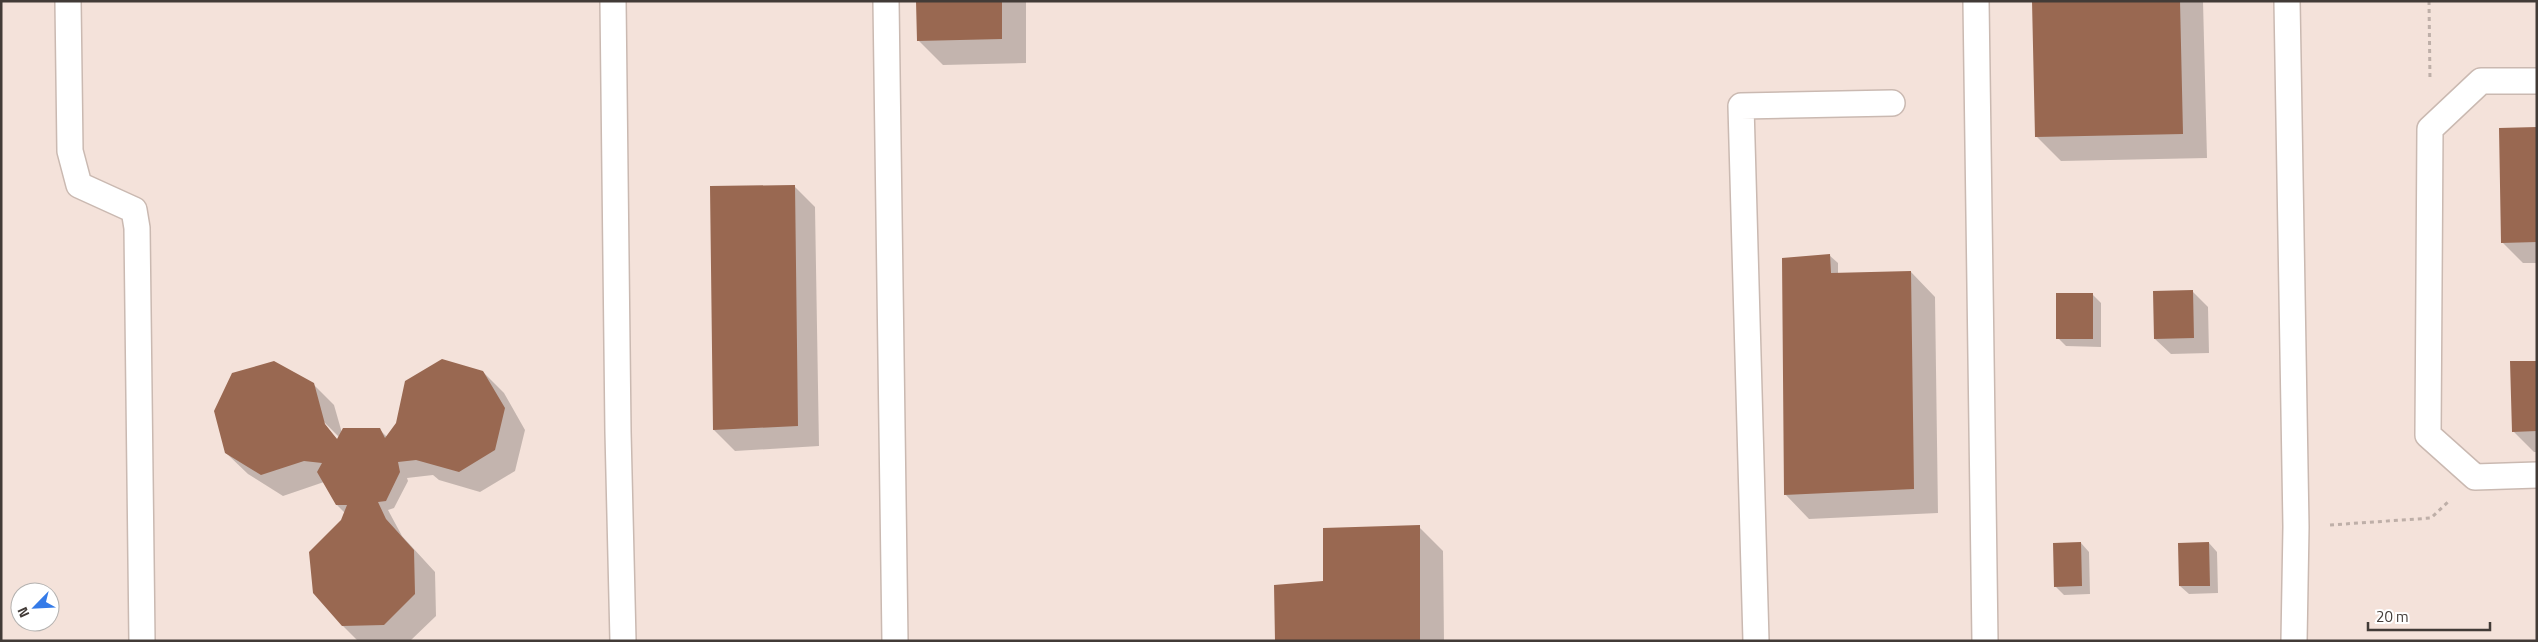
<svg xmlns="http://www.w3.org/2000/svg" width="2538" height="642" viewBox="0 0 2538 642" font-family="'Titillium Web',sans-serif">
<style>
.shadow{fill:#0003;fill-rule:evenodd}
.building{fill:#996851}
.lines{fill:none;stroke-linecap:round;stroke-linejoin:round}
.lane-casing{stroke:#cab9b1;stroke-width:28}
.path{stroke:#beafa8;stroke-width:3;stroke-dasharray:4 4;stroke-linecap:butt}
.lane{stroke:#fff;stroke-width:25}
</style>
<rect width="100%" height="100%" fill="#f4e2da"/>
<path class="shadow" d="M917 1H1026V63L943 65 918 40Z
M2033 1H2203L2207 158 2061 161 2036 136Z
M2537 128V263H2523L2502 242Z
M794 186 815 207 819 446 735 451 714 430 712 187Z
M1829 255 1838 263V274L1911 272 1935 297 1938 513 1809 519 1785 494Z
M2192 291 2208 307 2209 353 2171 354 2155 339Z
M2093 295 2101 303V347L2066 346 2058 338Z
M2537 362V452H2534L2513 431Z
M483 372 504 393 525 430 515 471 480 492 439 480 433 475 407 478 408 481 394 508 388 510 402 536 435 572 436 616 410 641H358L342 625V521L345 513 337 505 324 482 283 496 248 474 226 453 313 384 334 405 342 433 380 430 387 437ZM323 421 343 441 341 443 323 425Z
M1419 527 1443 551 1444 641H1276L1322 582Z
M2081 543 2089 552 2090 594 2064 595 2056 587Z
M2209 543 2217 552 2218 593 2189 594 2180 586Z"/>
<path class="building" d="M916 1H1002V39L917 41Z
M2032 1H2180L2183 134 2035 137Z
M2537 127V242L2501 243 2499 128Z
M795 185 798 426 713 430 710 186Z
M1830 254 1831 273 1911 271 1914 489 1784 495 1782 258Z
M2193 290 2194 338 2154 339 2153 291Z
M2056 293H2093V339H2056Z
M442 359 483 371 505 408 495 450 459 472 416 460 398 462 400 472 386 501 378 502 386 519 414 550 415 594 384 625 342 626 313 593 309 552 341 520 347 505H336L317 472 322 463 304 461 261 475 225 453 214 411 232 373 274 361 314 383 325 424 337 439 343 428H380L385 438 396 423 405 381Z
M2510 361H2537V431L2512 432Z
M1420 525V641H1275L1274 585 1323 581V528Z
M2081 542 2082 586 2054 587 2053 543Z
M2209 542 2210 586H2179L2178 543Z"/>
<g class="lines">
<g class="lane-casing">
<path id="lane" d="M68 1 70 151 79 185 134 210 137 228 142 641
M613 1 618 432 623 641
M886 1 895 641
M1976 1 1985 641
M2287 1 2296 527 2294 641
M2537 81H2481L2430 129 2428 435 2475 477 2537 475
M1756 641 1741 106 1892 103"/>
</g>
<path class="path" d="M2429 1 2430 81
M2330 525 2431 518 2449 501"/>
<use href="#lane" class="lane"/>
</g>
<rect width="2538" height="642" fill="none" stroke="#423b37" stroke-width="5"/>
<g transform="translate(35 607) rotate(246)"><circle r="24" fill="#ffffff" stroke="#b3b1af"/>
<path d="M0-4L9 19L0 12L-9 19Z" fill="#357be8"/>
<text y="-8" font-size="14" font-weight="bold" text-anchor="middle" fill="#423b37">N</text>
</g>
<path d="M2368 622v8h122v-8" fill="none" stroke="#423b37" stroke-width="2.5"/>
<text x="2376" y="622" font-size="15" fill="#423b37" stroke="#ffffff" stroke-width="4" paint-order="stroke">20 m</text>
</svg>
